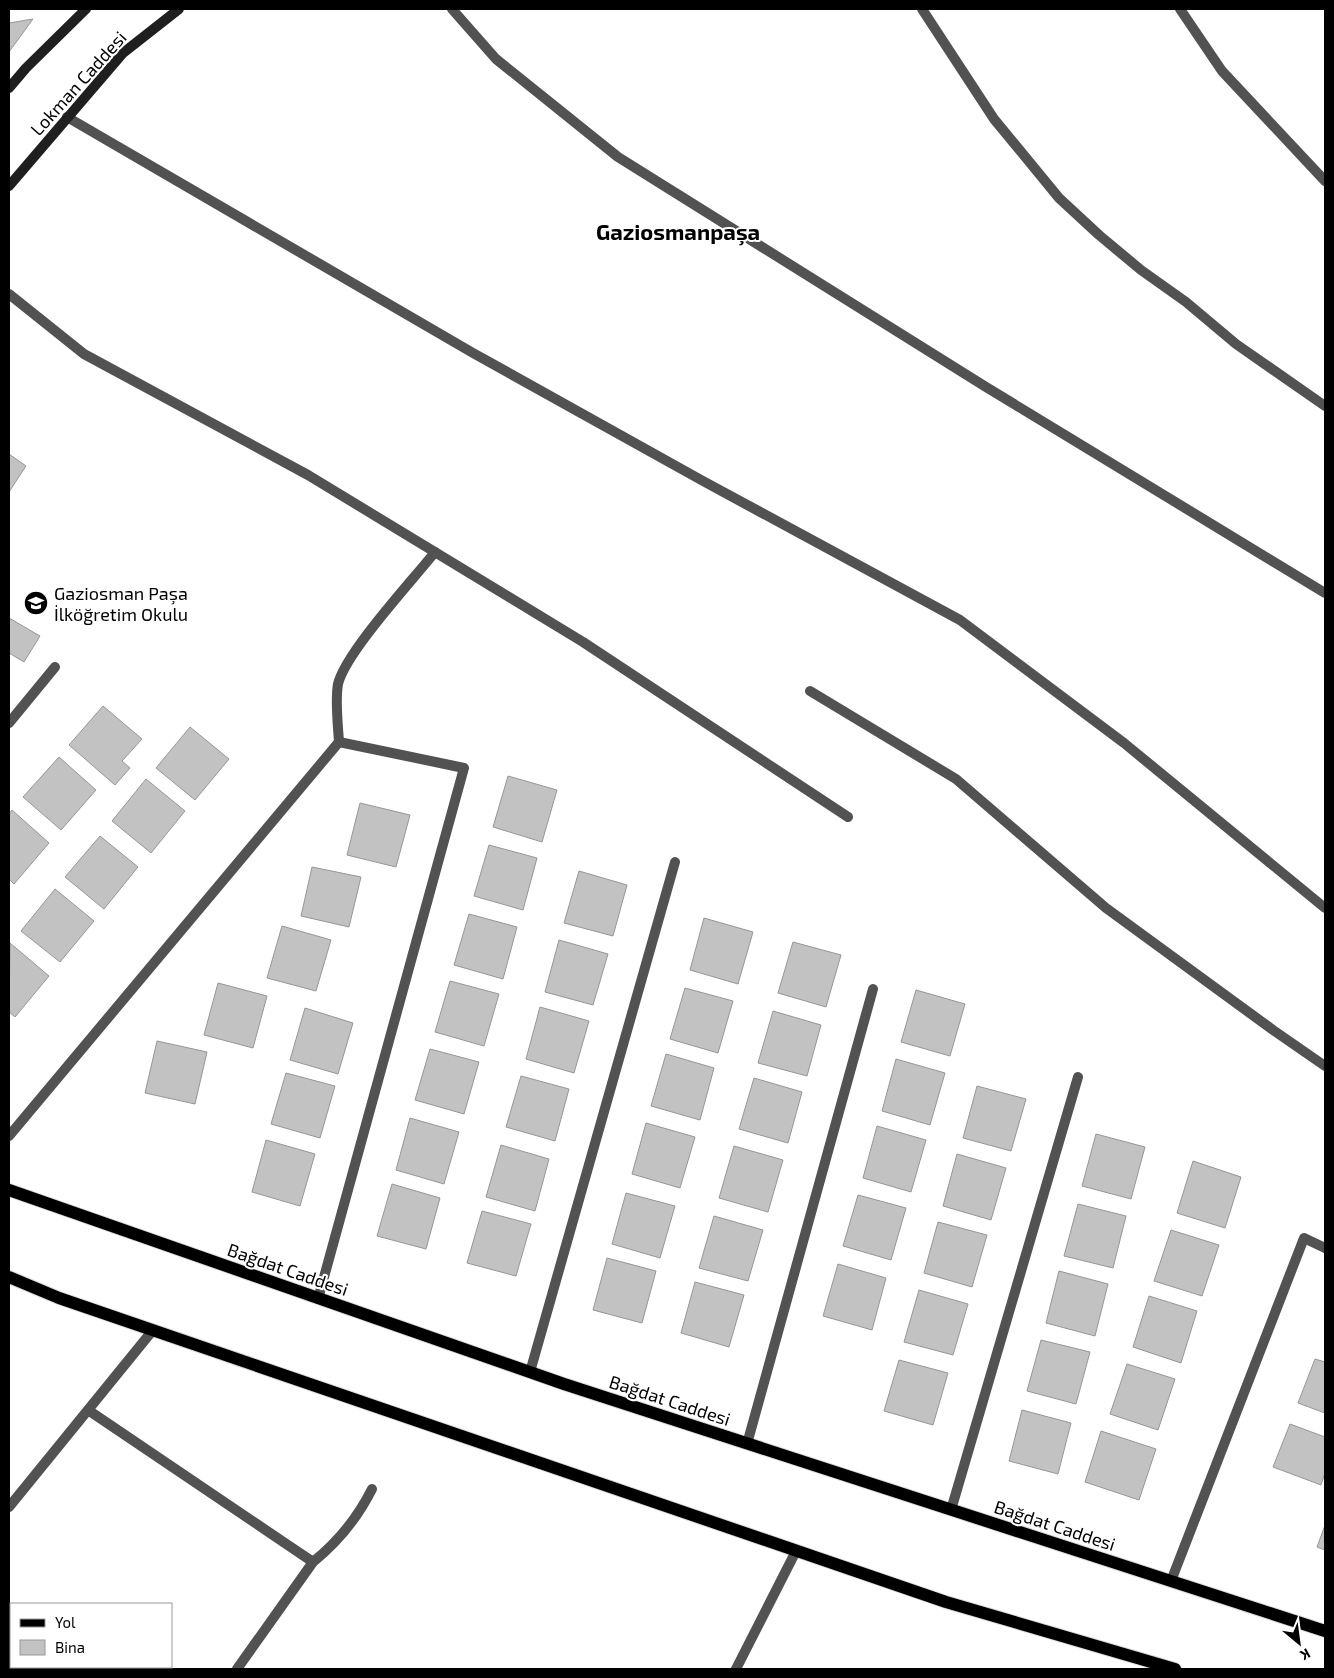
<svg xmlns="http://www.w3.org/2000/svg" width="1334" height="1678" viewBox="0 0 1334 1678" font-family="'Exo 2',sans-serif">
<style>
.building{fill:#c2c2c2;stroke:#969696}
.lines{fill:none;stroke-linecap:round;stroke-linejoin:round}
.primary-casing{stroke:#dbdbdb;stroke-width:14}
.lane{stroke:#525252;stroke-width:10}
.street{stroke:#525252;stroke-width:10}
.secondary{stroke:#1f1f1f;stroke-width:10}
.primary{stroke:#000;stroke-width:12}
.labels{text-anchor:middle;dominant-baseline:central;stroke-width:4;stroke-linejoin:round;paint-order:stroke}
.street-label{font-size:18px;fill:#000;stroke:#fff}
.poi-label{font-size:18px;fill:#000;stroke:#fff;text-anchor:start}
.district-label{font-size:22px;font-weight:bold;fill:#000;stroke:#fff}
</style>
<rect width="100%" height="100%" fill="#fff"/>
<path class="building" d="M33 19 9 52V23Z
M9 454 26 466 9 492Z
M9 618 40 636 24 662 9 653Z
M103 706 142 739 122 761 130 768 115 785 69 745Z
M190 727 229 759 195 800 156 768Z
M59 757 96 790 61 830 23 797Z
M508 776 557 790 542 842 493 827Z
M146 779 185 811 151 853 112 821Z
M360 803 410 815 396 867 347 855Z
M12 810 49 843 14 884 9 879V814Z
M100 836 138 867 104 909 65 877Z
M489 845 537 858 523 910 474 896Z
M312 867 361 877 349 927 301 916Z
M579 871 627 885 613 936 564 923Z
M55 889 94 921 60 962 21 931Z
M469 914 517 927 503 979 454 965Z
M704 918 753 932 738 984 690 970Z
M282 926 331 940 316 991 267 978Z
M559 940 608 954 593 1005 545 992Z
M793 942 841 955 826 1007 778 993Z
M10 943 49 976 15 1017 9 1012Z
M450 981 499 994 484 1046 435 1032Z
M218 983 267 996 253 1048 204 1035Z
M685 988 733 1001 718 1053 670 1039Z
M916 990 965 1004 950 1056 901 1042Z
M540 1007 589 1021 574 1073 526 1059Z
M305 1008 353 1023 338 1074 290 1060Z
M773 1011 821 1025 807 1076 758 1063Z
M157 1041 207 1052 195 1104 145 1093Z
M430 1049 479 1062 464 1114 415 1100Z
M666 1054 714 1068 700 1120 651 1106Z
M896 1059 945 1073 930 1125 882 1111Z
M286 1073 335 1086 320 1138 271 1124Z
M521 1076 569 1089 555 1141 506 1127Z
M754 1078 802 1092 788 1143 739 1129Z
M977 1086 1026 1099 1011 1151 963 1138Z
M410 1118 459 1132 444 1184 396 1170Z
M646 1123 695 1137 680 1188 632 1174Z
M877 1126 926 1140 911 1192 863 1178Z
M1096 1134 1145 1147 1131 1199 1082 1186Z
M266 1140 315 1154 300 1206 252 1192Z
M501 1145 549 1159 535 1211 486 1197Z
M734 1146 783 1160 768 1212 719 1198Z
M957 1154 1006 1168 991 1220 943 1206Z
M1193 1161 1241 1177 1225 1228 1177 1213Z
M392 1184 440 1198 426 1249 377 1236Z
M626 1193 675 1206 660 1258 612 1244Z
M858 1195 906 1208 891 1260 843 1246Z
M1078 1204 1126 1216 1113 1268 1064 1256Z
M482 1211 531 1224 516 1276 467 1263Z
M714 1216 763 1230 748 1281 699 1268Z
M938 1222 987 1235 972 1287 924 1273Z
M1171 1230 1219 1245 1202 1296 1154 1281Z
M607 1258 656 1271 642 1323 593 1310Z
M838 1264 886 1278 872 1330 823 1316Z
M1059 1271 1108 1284 1095 1336 1046 1323Z
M695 1282 744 1295 729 1347 681 1333Z
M919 1290 968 1304 953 1355 904 1342Z
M1149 1296 1197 1311 1181 1363 1133 1347Z
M1041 1340 1090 1352 1076 1404 1027 1391Z
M1315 1359 1325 1362V1413L1298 1403Z
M899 1360 948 1373 933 1425 884 1411Z
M1127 1364 1175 1379 1158 1430 1110 1414Z
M1022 1410 1071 1423 1058 1474 1009 1461Z
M1290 1424 1325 1437V1473L1321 1485 1273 1467Z
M1101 1431 1156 1449 1139 1500 1085 1482Z
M1325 1525V1550L1317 1547Z"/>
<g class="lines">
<g class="primary-casing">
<path id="primary" d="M9 1190 564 1384 1325 1631
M9 1277 59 1298 946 1602 1175 1669"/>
</g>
<path class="lane" d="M339 742C338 726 335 700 338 684 346 652 412 581 435 552"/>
<path class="street" d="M452 9 496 59 618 157 986 387 1325 593
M922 9 994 119 1059 198 1099 235 1141 270 1186 302 1236 344 1325 406
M1180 9 1222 71 1325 181
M67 117 473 353 703 481 960 620 1124 743 1325 908
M9 294 84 354 308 475 583 642 848 817
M810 691 956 779 1106 908 1273 1030 1325 1066
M9 723 55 667
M9 1136 339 742 464 768 318 1299
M530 1372 675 862
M88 1410 313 1562 237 1669
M747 1444 873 989
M9 1507 153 1330
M951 1510 1078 1077
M313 1562C339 1541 357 1519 372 1489
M1171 1581 1304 1238 1325 1248
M736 1669 796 1551"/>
<path class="secondary" d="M9 88 26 68 86 9
M9 186 123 53 179 9"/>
<use href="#primary" class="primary"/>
</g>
<defs>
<g id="school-disc" transform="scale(1.25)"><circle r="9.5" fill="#000" stroke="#fff"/><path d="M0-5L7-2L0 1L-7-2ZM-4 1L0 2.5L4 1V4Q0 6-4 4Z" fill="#fff"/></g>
</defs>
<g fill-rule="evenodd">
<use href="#school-disc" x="36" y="603"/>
</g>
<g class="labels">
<g class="street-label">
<text transform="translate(78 83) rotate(-48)">Lokman Caddesi</text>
<text transform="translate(288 1269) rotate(19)">Bağdat Caddesi</text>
<text transform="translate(670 1400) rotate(18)">Bağdat Caddesi</text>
<text transform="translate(1055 1525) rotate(18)">Bağdat Caddesi</text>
</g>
<g class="poi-label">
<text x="54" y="593">Gaziosman Paşa<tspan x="54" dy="21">İlköğretim Okulu</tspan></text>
</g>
<g class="district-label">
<text x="678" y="231">Gaziosmanpaşa</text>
</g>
</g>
<rect width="1334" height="1678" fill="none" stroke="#000000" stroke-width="20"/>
<rect x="10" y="1603" width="162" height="65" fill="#ffffff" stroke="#999999"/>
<rect x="20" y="1619" width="25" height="8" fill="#000000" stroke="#999999"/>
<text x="55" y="1628" font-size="15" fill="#000000">Yol</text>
<rect x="20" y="1640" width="25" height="15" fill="#c2c2c2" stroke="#999999"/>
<text x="55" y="1653" font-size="15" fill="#000000">Bina</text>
<g transform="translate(1299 1643) rotate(151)" stroke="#ffffff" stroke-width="4" paint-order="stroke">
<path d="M0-4L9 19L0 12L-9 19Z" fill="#000000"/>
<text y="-8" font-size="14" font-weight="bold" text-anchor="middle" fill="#000000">K</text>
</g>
</svg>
